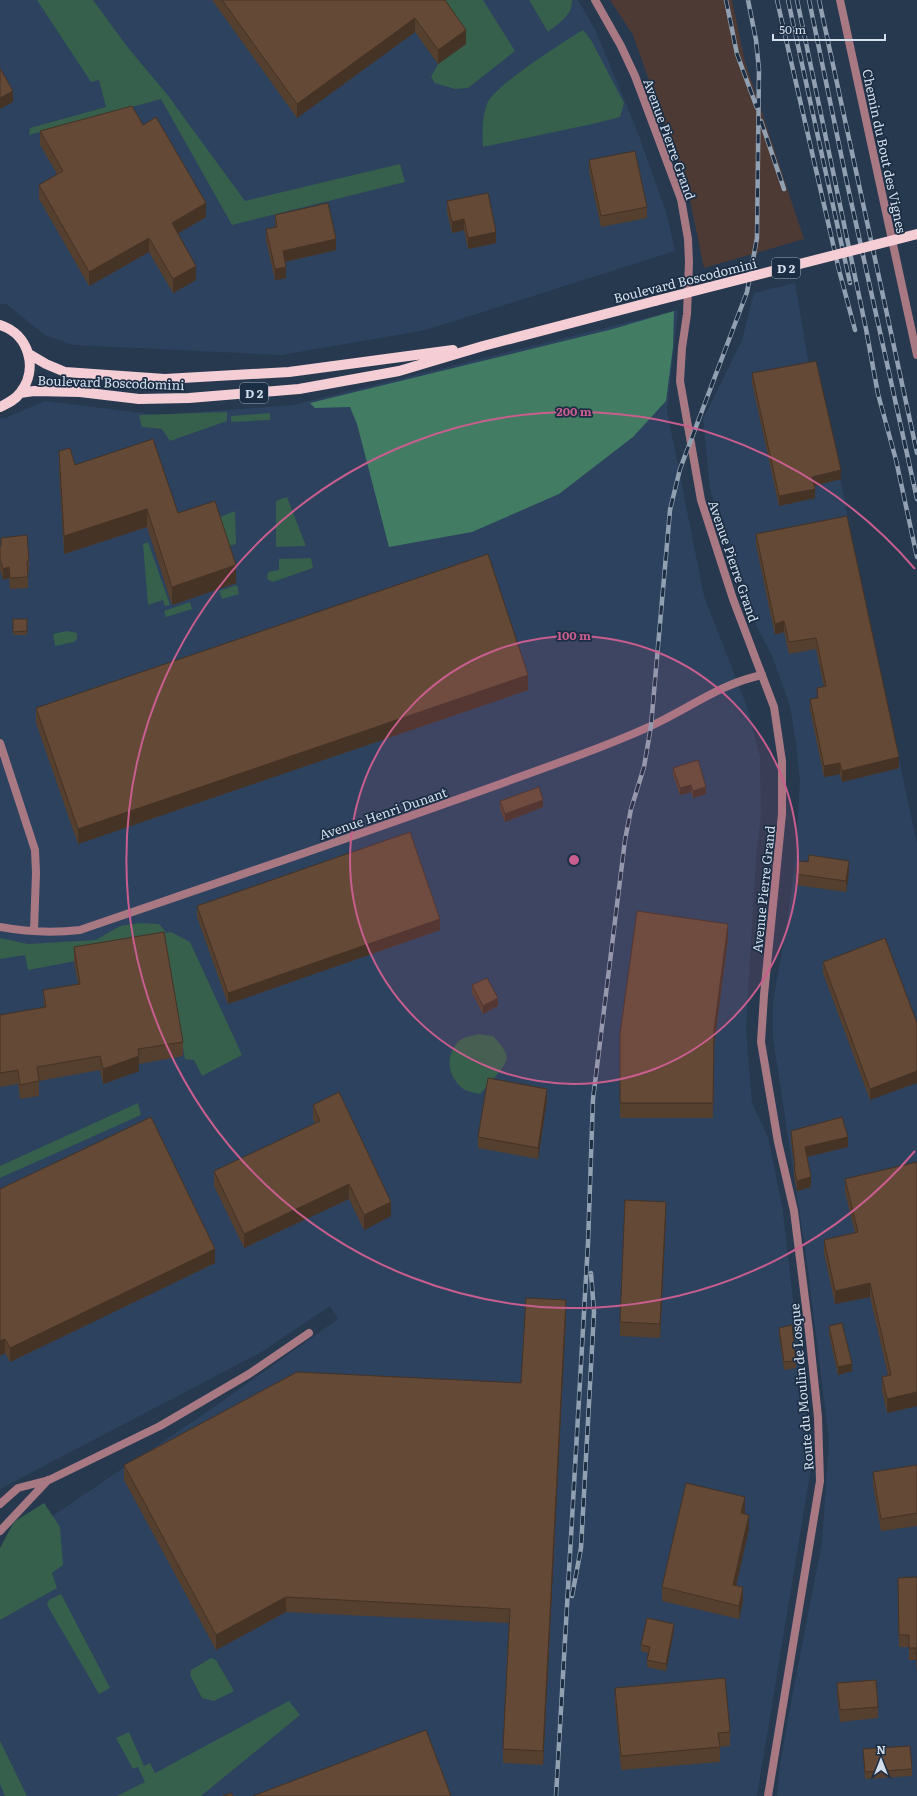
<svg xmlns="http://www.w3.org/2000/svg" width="917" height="1796" viewBox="0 0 917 1796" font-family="Literata,serif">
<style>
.commercial{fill:#4e3a34}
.built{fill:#2c425e}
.green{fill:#365f4c}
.forest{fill:#427c62}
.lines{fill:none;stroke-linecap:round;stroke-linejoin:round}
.minor{stroke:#a97983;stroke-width:8}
.tertiary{stroke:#a97983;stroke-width:8}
.primary{stroke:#f5cdd4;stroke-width:10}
.rail-casing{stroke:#92a1b2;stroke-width:4.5}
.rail{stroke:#1c2e44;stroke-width:3;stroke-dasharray:9;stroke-linecap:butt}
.primary-bridge{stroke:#f5cdd4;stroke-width:10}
.wall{fill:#553f2e}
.shaded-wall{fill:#453326}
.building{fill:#634936;stroke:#453326}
.ring{fill:none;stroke:#c85e8e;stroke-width:2}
.labels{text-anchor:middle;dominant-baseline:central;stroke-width:3.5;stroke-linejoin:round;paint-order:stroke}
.shield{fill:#1c2e44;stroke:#9caaba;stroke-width:1}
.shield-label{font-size:12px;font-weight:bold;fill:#d3dfed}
.street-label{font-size:13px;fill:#d3dfed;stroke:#1c2e44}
.centre{fill:#c85e8e;stroke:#1c2e44;stroke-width:2}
.ring-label{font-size:12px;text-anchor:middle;font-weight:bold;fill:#c85e8e;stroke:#1c2e44;stroke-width:3.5;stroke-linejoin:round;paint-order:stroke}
</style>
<rect width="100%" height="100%" fill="#26394f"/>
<path class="commercial" d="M610 0H732L745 62 804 239 704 268 688 190 633 35Z"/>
<path class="built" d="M0 0H578L595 29 638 133 667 215 675 251 426 330 282 355 73 345 45 335 6 304H0Z
M795 283 809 365H818L849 523 917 844V1796H777L780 1765 792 1697 822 1542 829 1440 806 1255 773 1038V1002L787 922 796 856 800 780 796 744 790 706 772 656 752 617 710 489 703 419 742 340 754 293Z
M678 310 667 411 704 596 746 704 760 756 761 815 756 858 746 1029 752 1103 768 1137 782 1205 812 1462 757 1796H0V1551L207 1412 338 1319 330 1306 260 1353 0 1489V418H5L45 401 158 415 293 405Z"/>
<path class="green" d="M37 0H93L129 49 166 93 245 201 400 164 405 182 232 225 161 99 29 135 30 128 106 107 99 80 91 82Z
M440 0H483L515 51 468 88 455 89 435 83 431 77 438 64 466 44Z
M529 0H572C573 15 559 23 548 32Z
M583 30 591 40 624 103 620 117 597 123 483 147C482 133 482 117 487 104 492 87 565 41 583 30Z
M227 412V421L170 441 162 429 142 427 139 415Z
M270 413V420L231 422V416Z
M287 497 306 546 276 547V501Z
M235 511 236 544 226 547 218 518Z
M148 542 170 605 165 606 163 600 148 605 143 544Z
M311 558 313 568 273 582 267 579 268 572 279 570V559Z
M237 585 239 594 222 599 219 591Z
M190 602 192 609 166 617 164 611Z
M67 631 77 633V639L74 642 55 646 53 634Z
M140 923 159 924 166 932 95 944 171 932 190 942 242 1055 202 1076 194 1060 185 1059 165 944 28 970 25 955 0 959V938L28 944 96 940 120 926Z
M478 1034 493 1036C498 1042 506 1049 507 1058 507 1065 486 1088 480 1094 475 1093 470 1092 465 1090 447 1078 444 1055 460 1040 464 1037 473 1036 478 1034Z
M138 1103 141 1115 0 1178V1166Z
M44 1503 60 1527 63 1565 52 1573 57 1588 0 1620V1548L14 1522Z
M61 1594 110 1688 99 1694 47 1605 49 1600Z
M211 1658 216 1660 234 1691 214 1701 202 1698 190 1675 191 1670Z
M289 1701 300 1715 201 1796H117L145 1782 138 1767 133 1769 116 1738 129 1732 144 1766 150 1763 155 1773Z
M0 1741 27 1796H5L0 1784Z"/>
<path class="forest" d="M674 311 673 347 666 401 633 437 559 494 472 532 389 547 357 424 350 407 315 408 310 403 613 329Z"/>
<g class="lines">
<path class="minor" d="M840 0 917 355
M0 743 35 850 36 873 34 931
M0 927C27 932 53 933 80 930 249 872 418 815 585 753 611 743 638 733 663 720 697 703 724 683 762 675
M0 1504 18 1488 49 1480 160 1426 249 1374 309 1333
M0 1531 48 1480"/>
<path class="tertiary" d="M595 0 621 46 635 76 681 199 688 239 689 262 687 314 682 348 680 381 701 500 733 599 774 707 782 761V814L764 995 761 1042 778 1142 794 1211 809 1331 818 1417 820 1481 768 1796"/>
<path class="primary" d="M0 325C29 334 39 369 20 393 15 400 8 403 0 407
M29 354 46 364 65 372 165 379 289 372 453 350
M20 393 34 391 80 392 139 399 189 398 299 389 399 371 483 346 655 301"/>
<g class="rail-casing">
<path id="rail" d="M726 0 737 54 757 108
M777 0 839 270 855 330
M788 0 850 283
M797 0 866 329 878 394 896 460 917 557
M809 0 847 183 917 499
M819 0 917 453
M761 121 784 189
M572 1596 581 1548 594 1312 591 1273
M556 1796 588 1243 593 1099 625 840 631 809 644 767 651 726 670 510 680 469 747 292 757 238 759 70 756 40 748 0"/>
</g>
<use href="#rail" class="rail"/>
<path class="primary-bridge" d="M655 301 917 234"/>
</g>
<path class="wall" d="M212 0H445L466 44 438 64 415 32 297 118Z
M143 125 206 217 178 233 196 280 173 293 149 252 89 286 39 199V185L57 174 40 145V131Z
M589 160 647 207V218L601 227 589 171Z
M447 201 496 243 468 249 464 230 452 233 447 212Z
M275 215 336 250 285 262 286 278 275 280 266 240V229L275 227Z
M752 373 841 479 814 486 815 498 779 506 752 383Z
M59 451 75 465 178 513 236 583 172 605 147 527 64 554 59 469Z
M756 534 899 768 842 782 840 774 824 777 810 710V699H817V688L824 687 816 649 789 654 784 632 775 635 756 545Z
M1 538 29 561V572H28V588L10 589 9 578 3 580 0 570V547H1Z
M13 619H27V635H13Z
M528 690 78 844 36 723V708Z
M673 768 706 794 693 798 691 792 680 795 673 775Z
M500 801 543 807 505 822 500 809Z
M849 872 846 892 796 885V874Z
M197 906 440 930 228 1004 197 917Z
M885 938 870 1100 823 973V962Z
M728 939 714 1045 713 1118H620V1034Z
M74 947 183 1042V1056L139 1064V1071L103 1084 100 1070 39 1081V1096L20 1099 18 1084 0 1087V1015L44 1007 43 990 78 984 74 962Z
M472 985 498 1006 483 1014 472 993Z
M547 1100 538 1159 478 1148V1137Z
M313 1105 391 1216 364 1230 349 1199 244 1248 214 1186V1171L315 1124 313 1119Z
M791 1131 848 1147 807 1157 811 1187 797 1191 794 1176V1166L791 1141Z
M917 1162V1406L887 1413 882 1391V1377L888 1375 870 1297 835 1304 824 1253V1240L855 1233 845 1192V1179Z
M0 1189 215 1263 10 1362 5 1353 0 1356Z
M666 1216 660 1338 620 1336V1322Z
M566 1315 543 1765 503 1763V1749L509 1623 286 1612 216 1650 124 1480V1465L521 1383Z
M829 1326 852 1371 838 1375 829 1334Z
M779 1328 796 1361V1368L784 1370 779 1335Z
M917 1465V1526L881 1531 873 1485V1472Z
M745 1511 744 1514 749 1529 736 1586 743 1601 739 1619 662 1601V1587Z
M917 1577V1673L916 1660H909V1647H899L898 1590V1578Z
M674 1630 666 1671 647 1667V1660L648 1653 641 1651V1645Z
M837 1683 878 1707V1718L840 1722 837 1694Z
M615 1688 730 1732V1746L720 1747V1762L621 1770 615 1702Z
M863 1749 912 1769V1776L865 1779Z"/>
<path class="shaded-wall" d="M415 18V32L297 118V104Z
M466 30V44L438 64V50Z
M13 91V102L0 109V98Z
M206 203V217L172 237V223Z
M464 219V230L452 233V222Z
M496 232V243L468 249V238Z
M149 238V252L89 286V272Z
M336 239V250L283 262V251Z
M196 266V280L173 293V279Z
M286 267V278L275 280V269Z
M841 470V479L812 486V477Z
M815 489V498L779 506V496Z
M147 509V527L64 554V536Z
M236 565V583L172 605V587Z
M9 567V578L3 580V569Z
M784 621V632L775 635V624Z
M528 675V690L78 844V829Z
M899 757V768L842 782V771Z
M840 763V774L824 777V766Z
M691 785V792L680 795V788Z
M706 787V794L693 798V791Z
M543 800V807L505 822V814Z
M849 861V872L846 892V881Z
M440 919V930L228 1004V993Z
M728 924V939L714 1045 713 1118 714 1030Z
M498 998V1006L483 1014V1006Z
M139 1056V1071L103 1084V1069Z
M917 1071V1083L870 1100V1089Z
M547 1089V1100L538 1159V1148Z
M848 1137V1147L805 1157V1147Z
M811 1177V1187L797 1191V1181Z
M349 1184V1199L244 1248V1234Z
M391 1202V1216L364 1230V1215Z
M666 1202V1216L660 1338V1324Z
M215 1249V1263L10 1362V1348Z
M870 1283V1297L835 1304V1291Z
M566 1300V1315L543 1765V1751Z
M5 1339V1353L0 1356V1341Z
M852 1364V1371L838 1375V1367Z
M917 1392V1406L887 1413V1399Z
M745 1497V1511L741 1527V1513Z
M749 1515V1529L733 1599V1585Z
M743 1587V1601L739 1619V1606Z
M286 1597V1612L216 1650V1635Z
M674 1624V1630L666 1671V1664Z"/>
<path class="building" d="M222 0H445L466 30 438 50 415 18 297 104Z
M0 68 13 91 0 98Z
M132 106 143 125 156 117 206 203 172 223 196 266 173 279 149 238 89 272 39 185 63 171 40 131Z
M635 151 647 207 601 216 589 160Z
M488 193 496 232 468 238 464 219 452 222 447 201Z
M328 203 336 239 283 251 286 267 275 269 266 229 277 227 275 215Z
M816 361 841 470 812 477 815 489 779 496 752 373Z
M153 439 178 513 215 501 236 565 172 587 147 509 64 536 59 451 70 448 75 465Z
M847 516 899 757 842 771 840 763 824 766 810 699 818 698 817 688 826 686 816 638 789 642 784 621 775 624 756 534Z
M27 535 29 561H27L28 577 10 578 9 567 3 569 0 559V547L1 546V538Z
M488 554 528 675 78 829 36 708Z
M13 619H27V631L13 632Z
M698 760 706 787 693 791 691 785 680 788 673 768Z
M539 787 543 800 505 814 500 801Z
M410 832 440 919 228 993 197 906Z
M809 855 849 861 846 881 796 874 798 861 808 862Z
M637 911 728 924 714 1030 713 1103H620V1034Z
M164 932 183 1042 138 1049 139 1056 103 1069 100 1056 37 1067 39 1081 20 1085 18 1070 0 1073V1015L46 1007 43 990 80 984 74 947Z
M885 938 917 1023V1071L870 1089 823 962Z
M487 978 498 998 483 1006 472 985Z
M488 1078 547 1089 538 1148 478 1137Z
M339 1092 391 1202 364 1215 349 1184 244 1234 214 1171 320 1121 313 1105Z
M151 1117 215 1249 10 1348 5 1339 0 1341V1189Z
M842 1117 848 1137 805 1147 811 1177 797 1181 794 1166H795L791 1131Z
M917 1162V1392L887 1399 882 1377 891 1375 870 1283 835 1291 824 1240 858 1232 845 1179Z
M625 1200 666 1202 660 1324 620 1322Z
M526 1298 566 1300 543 1751 503 1749 510 1609 286 1597 216 1635 124 1465 297 1372 521 1383Z
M842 1323 852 1364 838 1367 829 1326Z
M792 1325 796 1361 784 1362 779 1328Z
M917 1465V1513L881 1519 873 1472Z
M686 1483 745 1497 741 1513 749 1515 733 1585 743 1587 739 1606 662 1587Z
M917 1577V1661L916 1648H909V1635H899L898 1578Z
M647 1618 674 1624 666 1664 647 1660 650 1647 641 1645Z
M725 1678 730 1732 718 1733 720 1747 621 1756 615 1688Z
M876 1680 878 1707 840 1710 837 1683Z
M426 1730 451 1796H253Z
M910 1746 912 1769 865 1772 863 1749Z
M231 1793 233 1796H223Z"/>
<circle cx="574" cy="860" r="224" fill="#c85e8e" fill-opacity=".12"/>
<g class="ring">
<circle cx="574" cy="860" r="224"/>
<path d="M915 1151A448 448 0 1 1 915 569"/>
</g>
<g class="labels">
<g class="shield">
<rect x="772" y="258" width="28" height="20" rx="3"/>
<rect x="240" y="383" width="28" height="20" rx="3"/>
</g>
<g class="shield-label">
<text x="786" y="268">D 2</text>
<text x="254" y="393">D 2</text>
</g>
<g class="street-label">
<text transform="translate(670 139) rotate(70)">Avenue Pierre Grand</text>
<text transform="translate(885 151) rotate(78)">Chemin du Bout des Vignes</text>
<text transform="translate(685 280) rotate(-14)">Boulevard Boscodomini</text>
<text transform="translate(111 382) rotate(2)">Boulevard Boscodomini</text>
<text transform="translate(734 561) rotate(71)">Avenue Pierre Grand</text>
<text transform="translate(383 813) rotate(-19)">Avenue Henri Dunant</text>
<text transform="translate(763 889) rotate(-84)">Avenue Pierre Grand</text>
<text transform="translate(801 1387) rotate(-95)">Route du Moulin de Losque</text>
</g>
</g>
<circle cx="574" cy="860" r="6" class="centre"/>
<g class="ring-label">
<text x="574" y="416">200 m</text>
<text x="574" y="640">100 m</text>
</g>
<g transform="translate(881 1760)" stroke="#1c2e44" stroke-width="3" paint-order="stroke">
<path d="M0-3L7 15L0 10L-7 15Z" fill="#d3dfed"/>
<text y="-6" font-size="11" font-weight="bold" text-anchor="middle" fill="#d3dfed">N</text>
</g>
<path d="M773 34v6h112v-6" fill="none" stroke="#d3dfed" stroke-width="2"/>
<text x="779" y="34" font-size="12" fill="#d3dfed" stroke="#1c2e44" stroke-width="3" paint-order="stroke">50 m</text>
</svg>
